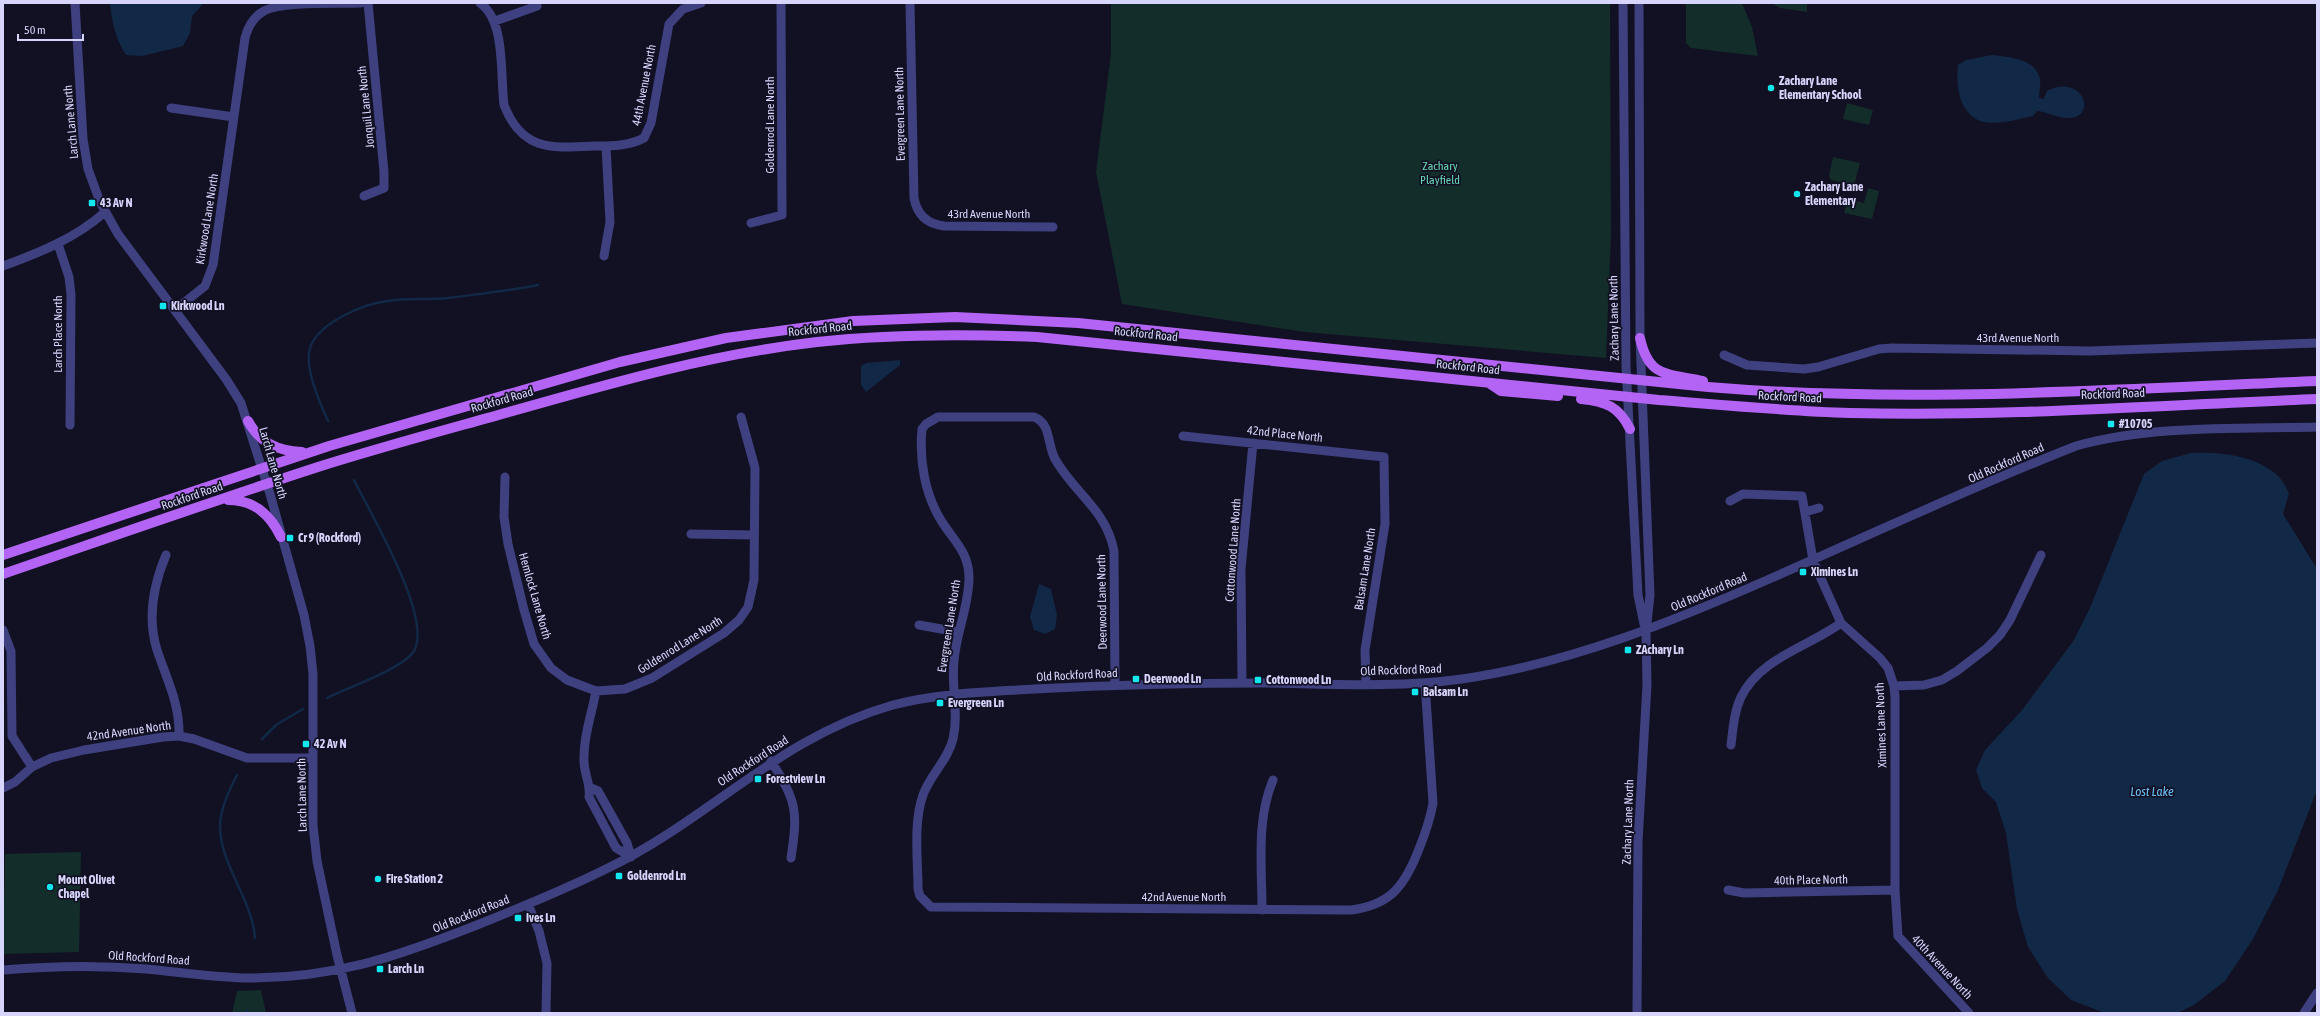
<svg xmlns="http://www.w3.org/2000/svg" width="2320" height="1016" viewBox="0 0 2320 1016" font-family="'Asap Condensed',sans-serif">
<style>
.green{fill:#132d2a}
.water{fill:#112946}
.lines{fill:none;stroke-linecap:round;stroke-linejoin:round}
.stream{stroke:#112946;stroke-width:2.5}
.minor{stroke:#3e407f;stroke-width:9}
.major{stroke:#b464f4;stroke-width:10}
.poi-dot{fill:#10e6ed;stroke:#121023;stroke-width:1.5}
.labels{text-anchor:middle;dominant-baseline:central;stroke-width:3.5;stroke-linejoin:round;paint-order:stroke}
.poi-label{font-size:12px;font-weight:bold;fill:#d7d5fc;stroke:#121023;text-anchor:start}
.street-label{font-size:12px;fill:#d7d5fc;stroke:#121023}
.park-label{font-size:12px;fill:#66d7b3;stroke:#121023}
.water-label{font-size:13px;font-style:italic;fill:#6abff5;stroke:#121023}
</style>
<rect width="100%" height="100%" fill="#121023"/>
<path class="green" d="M1111 3H1610L1611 233 1606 358 1305 332 1122 304 1096 172 1111 54Z
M1686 3H1742L1752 27 1758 56 1691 48 1686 43Z
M1771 3H1807V12L1780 8Z
M1847 103 1873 110 1869 125 1843 119Z
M1833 157 1860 163 1855 182 1851 185 1831 180 1829 176Z
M1868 188 1879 191 1872 219 1844 213 1848 199 1864 203Z
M81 852 79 952 3 954 5 854Z
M261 990 266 1013H232L237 991Z"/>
<path class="water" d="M110 3H204L192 16 190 33 183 46 142 56 126 55C115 38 112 22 110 3Z
M1992 55C2008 57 2033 58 2039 76 2042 81 2039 91 2039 98L2044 99 2047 91C2082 73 2098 116 2070 118 2058 119 2049 112 2037 111L2033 116C2018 119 1993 127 1978 120 1958 110 1956 84 1958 65L1966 60Z
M900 360V365L866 392 861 385V366L866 363Z
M2191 453C2220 452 2254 455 2277 475 2282 479 2286 488 2289 493L2283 514 2317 569V790L2278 890 2253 939 2225 981 2194 1005 2177 1013H2105L2071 1000 2048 978 2028 947 2017 909 2006 833 1996 802 1982 788 1976 770 1985 750 2023 709 2074 640 2090 608 2144 474 2162 461Z
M1039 584 1051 589 1057 615 1055 629 1045 634 1034 630 1030 617Z"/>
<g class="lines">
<path class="stream" d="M328 421C320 403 304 368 310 348 318 323 363 304 387 301 407 298 428 300 448 298 478 294 508 291 538 285
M327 698C347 688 404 668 414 651 433 617 370 513 354 480
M262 739 276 725 303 709
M237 775C229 790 221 807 220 824 219 864 252 898 255 938
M246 1013 247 1010"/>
<path class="minor" d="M75 3 83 139 88 169 100 202 118 234 226 379 241 403 270 494 304 615 310 646 313 674V825L317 861 337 955 352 1013
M480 3C506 21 500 75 504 105 522 152 553 148 596 146 612 146 629 146 644 138L651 123 669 24 683 9 701 3
M910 3 914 198C917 215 927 224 944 226L1053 227
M1623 3 1626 366 1638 595 1644 624
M495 21 537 6
M171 108 234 117
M364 196 384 188V172L368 3
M751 223 782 215 781 3
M58 244 69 277 71 295 70 425
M604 256 610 222 606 146
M3 266C39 253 76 238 105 212
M175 310 205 286 213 265 245 38C248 26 253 17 264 11 282 1 338 4 361 3
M1724 355 1747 365 1804 369 1818 367 1879 349 1892 348 2090 351 2317 343
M1183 436 1384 457 1385 524 1365 650 1366 684
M505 477 504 517 508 544 524 610 534 644 551 668 567 680 596 691 625 689 652 678 724 633 739 620 748 607 754 580 755 468 741 417
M1730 501 1743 494 1802 496 1813 560 1818 572 1841 623 1880 658 1888 668 1894 686 1895 697V890L1898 936 1969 1013
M1805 512 1819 508
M691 534 754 535
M166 555C153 586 147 618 157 650 167 680 180 704 179 736
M919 625 958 632
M3 630 11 651 12 736 32 767
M1242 683 1241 569 1253 443
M1115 685 1114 551C1106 509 1074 493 1055 459 1047 444 1051 423 1034 417H938L926 424 922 429C919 461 925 495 942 522 955 542 969 553 969 578 969 606 956 633 954 661 951 688 959 713 953 739 948 760 930 775 923 795 913 823 918 860 918 889L920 896 931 907 1351 910C1389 905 1403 888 1417 854 1424 837 1430 821 1433 803L1425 683
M1894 686 1924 685 1942 680 1957 671 1987 648 2000 635 2010 620 2041 555
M596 691C592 713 583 738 584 761 584 774 591 784 589 797L616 848 631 857
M1731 745C1733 729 1734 712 1741 697 1760 658 1808 647 1841 623
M771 761C797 802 798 811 791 858
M3 788 15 782 32 767 51 758 84 750 163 737 179 736 194 739 247 758H313
M591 788 598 791 627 843 631 857
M1728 890 1744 893 1895 890
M528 904 539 931 547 963 546 1013
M1262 910C1262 867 1256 820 1273 780
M3 970C50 966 98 965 146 969 178 972 211 977 244 978 333 979 396 957 477 925 522 907 566 889 608 868 710 819 779 737 893 705 939 693 987 692 1034 689 1111 685 1188 683 1265 683 1330 684 1397 688 1462 679 1571 663 1674 621 1774 577 1874 533 1974 486 2076 446 2150 425 2240 429 2317 427
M1637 1013 1638 842 1647 685 1646 632 1650 595 1640 338 1639 3
M2304 1013 2317 993"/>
<path class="major" d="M1640 338C1649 379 1668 373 1703 381
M1489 383 1501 391 1558 396
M1581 399C1606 401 1619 407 1630 429
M248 421C260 443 278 451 302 452
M228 500C254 500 270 514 281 537
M3 555 329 446 620 362 726 338 853 321 955 317 1078 323 1708 387C1911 404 2114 389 2317 381
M3 574C108 538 213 501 318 467 381 447 445 430 509 412 611 383 712 354 817 342 891 334 964 334 1037 337L1659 400C1723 405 1786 411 1850 413 2006 417 2162 405 2317 399"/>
</g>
<g class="poi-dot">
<circle cx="1771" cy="88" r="4"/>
<circle cx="1797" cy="194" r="4"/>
<rect x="88" y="199" width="8" height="8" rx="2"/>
<rect x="159" y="302" width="8" height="8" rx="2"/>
<rect x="2107" y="420" width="8" height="8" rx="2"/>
<rect x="286" y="534" width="8" height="8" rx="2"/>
<rect x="1799" y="568" width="8" height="8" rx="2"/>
<rect x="1624" y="646" width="8" height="8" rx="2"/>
<rect x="1132" y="675" width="8" height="8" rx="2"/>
<rect x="1254" y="676" width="8" height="8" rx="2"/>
<rect x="1411" y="688" width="8" height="8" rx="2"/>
<rect x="936" y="699" width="8" height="8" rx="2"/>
<rect x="302" y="740" width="8" height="8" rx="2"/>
<rect x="754" y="775" width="8" height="8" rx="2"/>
<rect x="615" y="872" width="8" height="8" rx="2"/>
<circle cx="378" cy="879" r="4"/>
<circle cx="50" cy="887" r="4"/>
<rect x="514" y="914" width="8" height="8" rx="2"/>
<rect x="376" y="965" width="8" height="8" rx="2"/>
</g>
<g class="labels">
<g class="poi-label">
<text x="1779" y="81">Zachary Lane<tspan x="1779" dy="14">Elementary School</tspan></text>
<text x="1805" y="187">Zachary Lane<tspan x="1805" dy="14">Elementary</tspan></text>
<text x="100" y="203">43 Av N</text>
<text x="171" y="306">Kirkwood Ln</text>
<text x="2119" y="424">#10705</text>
<text x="298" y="538">Cr 9 (Rockford)</text>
<text x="1811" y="572">Ximines Ln</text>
<text x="1636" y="650">ZAchary Ln</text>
<text x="1144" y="679">Deerwood Ln</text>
<text x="1266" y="680">Cottonwood Ln</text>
<text x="1423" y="692">Balsam Ln</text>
<text x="948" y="703">Evergreen Ln</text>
<text x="314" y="744">42 Av N</text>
<text x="766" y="779">Forestview Ln</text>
<text x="627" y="876">Goldenrod Ln</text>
<text x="386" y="879">Fire Station 2</text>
<text x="58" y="880">Mount Olivet<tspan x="58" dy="14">Chapel</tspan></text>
<text x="526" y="918">Ives Ln</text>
<text x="388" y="969">Larch Ln</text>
</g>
<g class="street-label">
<text transform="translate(644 85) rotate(-79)">44th Avenue North</text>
<text transform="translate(366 107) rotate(-96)">Jonquil Lane North</text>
<text transform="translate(900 114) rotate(-91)">Evergreen Lane North</text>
<text transform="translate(71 122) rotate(-95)">Larch Lane North</text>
<text transform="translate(770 125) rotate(-90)">Goldenrod Lane North</text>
<text x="989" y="214">43rd Avenue North</text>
<text transform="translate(207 219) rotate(-81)">Kirkwood Lane North</text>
<text transform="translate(1614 318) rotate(-91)">Zachary Lane North</text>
<text transform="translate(820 329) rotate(-6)">Rockford Road</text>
<text transform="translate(58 334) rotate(-90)">Larch Place North</text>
<text transform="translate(1146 334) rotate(6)">Rockford Road</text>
<text x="2018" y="338">43rd Avenue North</text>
<text transform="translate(1468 367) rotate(6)">Rockford Road</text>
<text transform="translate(2113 394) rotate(-2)">Rockford Road</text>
<text transform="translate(1790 397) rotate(3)">Rockford Road</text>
<text transform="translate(502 400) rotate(-16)">Rockford Road</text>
<text transform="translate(1285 434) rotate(6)">42nd Place North</text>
<text transform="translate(273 463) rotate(74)">Larch Lane North</text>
<text transform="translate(2006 463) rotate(-24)">Old Rockford Road</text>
<text transform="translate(192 496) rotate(-19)">Rockford Road</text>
<text transform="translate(1233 550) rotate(-86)">Cottonwood Lane North</text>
<text transform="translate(1365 569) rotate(-81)">Balsam Lane North</text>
<text transform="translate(1709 592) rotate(-23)">Old Rockford Road</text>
<text transform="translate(535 596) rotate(74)">Hemlock Lane North</text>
<text transform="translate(1102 602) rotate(-91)">Deerwood Lane North</text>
<text transform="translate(949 626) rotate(-81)">Evergreen Lane North</text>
<text transform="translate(680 645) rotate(-32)">Goldenrod Lane North</text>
<text transform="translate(1401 670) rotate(-2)">Old Rockford Road</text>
<text transform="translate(1077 675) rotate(-3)">Old Rockford Road</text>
<text transform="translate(1881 725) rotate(-92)">Ximines Lane North</text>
<text transform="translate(129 731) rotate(-8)">42nd Avenue North</text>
<text transform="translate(753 761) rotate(-33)">Old Rockford Road</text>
<text transform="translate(302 795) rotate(-91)">Larch Lane North</text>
<text transform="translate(1628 822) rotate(-88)">Zachary Lane North</text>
<text transform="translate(1811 880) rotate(-1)">40th Place North</text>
<text x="1184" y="897">42nd Avenue North</text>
<text transform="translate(471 914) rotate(-22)">Old Rockford Road</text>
<text transform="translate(149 958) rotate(4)">Old Rockford Road</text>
<text transform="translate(1942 967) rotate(47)">40th Avenue North</text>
</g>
<g class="park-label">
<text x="1440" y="166">Zachary<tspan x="1440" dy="14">Playfield</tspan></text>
</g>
<g class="water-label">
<text x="2152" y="791">Lost Lake</text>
</g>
</g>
<rect width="2320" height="1016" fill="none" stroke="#d7d5fc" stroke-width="8"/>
<path d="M18 34v6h65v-6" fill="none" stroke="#d7d5fc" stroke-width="2"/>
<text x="24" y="34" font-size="12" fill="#d7d5fc" stroke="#121023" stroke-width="3" paint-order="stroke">50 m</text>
</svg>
